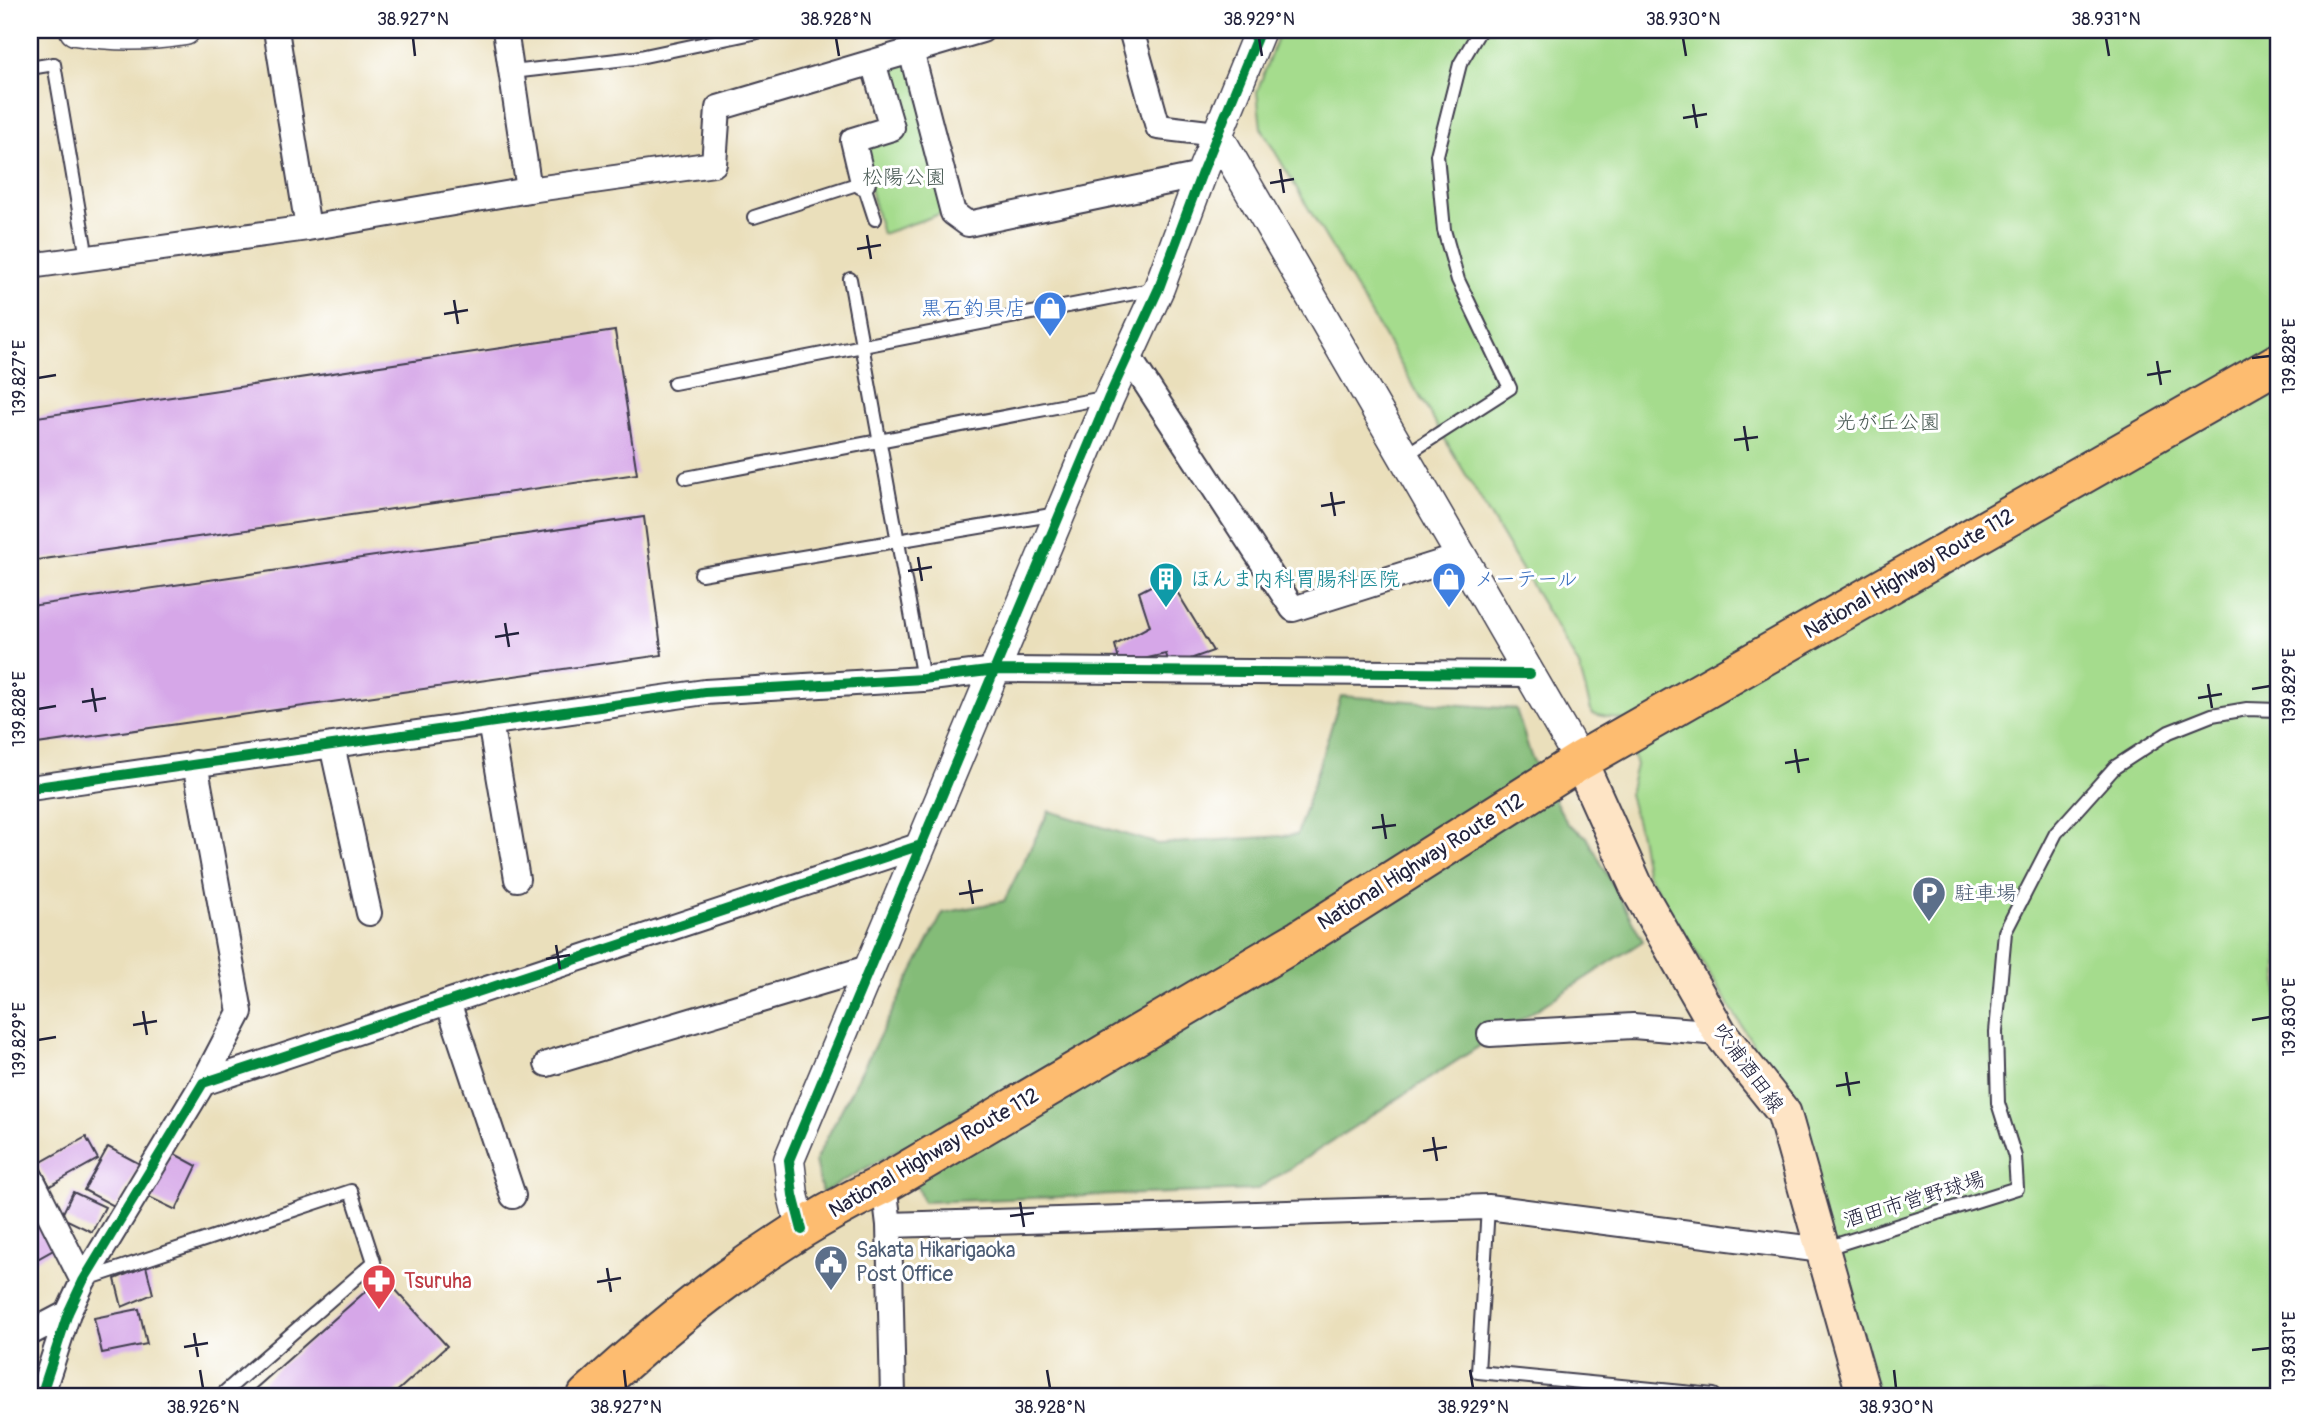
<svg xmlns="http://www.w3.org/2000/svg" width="2308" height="1426" viewBox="0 0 2308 1426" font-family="Pangolin,'Klee One',sans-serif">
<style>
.green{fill:#a5dc8d;stroke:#647f64;stroke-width:2}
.forest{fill:#84bc78;stroke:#536f5a;stroke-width:2}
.building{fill:#d6a7e8}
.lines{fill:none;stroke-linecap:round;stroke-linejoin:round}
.service-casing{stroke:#403e4e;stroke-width:16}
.minor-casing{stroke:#403e4e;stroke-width:28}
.tertiary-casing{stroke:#403e4e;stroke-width:33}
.secondary-casing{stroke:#403e4e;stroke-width:37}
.trunk-casing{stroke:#403e4e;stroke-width:42}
.service{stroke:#fff;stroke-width:12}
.minor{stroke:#fff;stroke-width:24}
.tertiary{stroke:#fff;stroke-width:30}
.secondary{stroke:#fee4c5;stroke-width:33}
.trunk{stroke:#fdbc6f;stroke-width:38}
.cycleway-casing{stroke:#fff;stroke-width:15}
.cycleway{stroke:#00873e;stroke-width:10}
.ticks{fill:none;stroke:#22223b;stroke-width:2.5}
.labels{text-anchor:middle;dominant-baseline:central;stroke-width:6;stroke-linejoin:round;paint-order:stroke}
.park-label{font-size:21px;fill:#495a54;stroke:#fff}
.shop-label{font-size:21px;fill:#366cbe;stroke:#fff;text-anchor:end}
.street-label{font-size:21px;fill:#22223b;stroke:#fff}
.culture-label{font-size:21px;fill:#0d838f;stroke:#fff;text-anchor:start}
.service-label{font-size:21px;fill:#4e5e75;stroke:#fff;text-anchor:start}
.health-label{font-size:21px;fill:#be3a42;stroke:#fff;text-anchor:start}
.neatline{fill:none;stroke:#22223b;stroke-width:2.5}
.ticks-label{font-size:18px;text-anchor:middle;fill:#22223b}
</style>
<rect width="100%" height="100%" fill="#fff"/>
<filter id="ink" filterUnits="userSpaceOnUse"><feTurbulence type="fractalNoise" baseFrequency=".0143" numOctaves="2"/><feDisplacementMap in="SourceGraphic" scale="14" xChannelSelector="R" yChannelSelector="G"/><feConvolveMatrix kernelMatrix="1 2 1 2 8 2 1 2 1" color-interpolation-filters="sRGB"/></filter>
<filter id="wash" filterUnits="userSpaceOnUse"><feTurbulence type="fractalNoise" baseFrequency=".00686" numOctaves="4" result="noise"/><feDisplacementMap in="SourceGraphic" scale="28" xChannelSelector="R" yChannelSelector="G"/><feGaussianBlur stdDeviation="1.57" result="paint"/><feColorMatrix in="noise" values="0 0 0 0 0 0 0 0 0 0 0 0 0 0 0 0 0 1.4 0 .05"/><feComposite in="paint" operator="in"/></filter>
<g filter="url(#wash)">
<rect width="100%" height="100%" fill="#eadfbb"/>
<path class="green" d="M1280 30H2278V1396H1880L1789 1102 1646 872 1640 835 1629 794 1636 765 1623 720 1592 714 1579 666 1261 128 1257 92Z
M909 56 949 211 882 234 858 143 896 128 877 65Z"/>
<path class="forest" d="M1341 696 1516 709 1531 756 1567 823 1587 837 1643 941 1256 1190 923 1202 902 1148 822 1193 815 1161 943 913 1004 901 1049 811 1158 844 1297 835Z"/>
<g id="blocks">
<path class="building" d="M615 331 637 474 30 561V418Z
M644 517 662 655 30 745V606Z
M1168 577 1213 651 1170 666 1166 654 1120 664 1115 645 1150 626 1139 592Z
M86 1137 98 1159 50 1186 38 1164Z
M108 1147 140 1164 116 1207 84 1190Z
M171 1152 197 1166 176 1210 149 1197Z
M73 1192 105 1207 92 1232 61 1217Z
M40 1222 55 1249 30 1263V1227Z
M146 1266 153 1294 122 1307 115 1279Z
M383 1276 447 1346 392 1396H247Z
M139 1309 147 1344 102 1353 94 1318Z"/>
</g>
</g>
<g filter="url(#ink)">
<use href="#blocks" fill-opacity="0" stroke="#403e4e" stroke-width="2"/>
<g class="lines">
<g class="service-casing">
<path id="service" d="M30 68 54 64 87 258
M512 72 635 58 767 30
M754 217 863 182 875 219
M850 279 923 679
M674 383 1155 289
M1404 456 1510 388 1458 280 1444 230 1437 155 1460 64 1480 30
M686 478 1108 397
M701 574 1057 514
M1488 1207 1478 1372 1714 1395
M1823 1249 2017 1188 2015 1157 1998 1103 1996 1032 2005 932 2056 833 2115 767 2169 732 2212 715 2247 709 2278 710
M87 1279 351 1191 374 1262 220 1396"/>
</g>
<g class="minor-casing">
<path id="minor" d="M276 30 308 228
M505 30 529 190
M1131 30 1158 127 1217 134
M911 51 982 30
M873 62 911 51 953 213 968 224 1201 175
M30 266 308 228 529 190 714 164 718 108 873 62 892 128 853 140 863 182
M1128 356 1293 609 1462 556
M490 722 517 879
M332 745 369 913
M195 763 240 1012 203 1083
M30 788 705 692 923 679 996 670 1530 674
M448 1002 513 1196
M1490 1034 1633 1026 1720 1033
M547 1064 868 968
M30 1176 83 1281
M884 1184 889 1225 1488 1207 1822 1250
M889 1225 893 1396
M30 1333 68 1313
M41 1396 68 1313 83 1281 203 1083 918 846"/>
</g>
<g class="tertiary-casing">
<path id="tertiary" d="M75 30C112 36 149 36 185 30
M1217 134 1580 761
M802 1230 793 1195 789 1160 1109 397 1159 288 1201 175 1260 30"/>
</g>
<g class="secondary-casing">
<path id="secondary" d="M1580 761 1637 888 1720 1033 1784 1113 1864 1396"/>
</g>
<g class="trunk-casing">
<path id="trunk" d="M587 1396C676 1314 774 1236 884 1184L1300 939 1580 761 2278 363"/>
</g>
<use href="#service" class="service"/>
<use href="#minor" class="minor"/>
<use href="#tertiary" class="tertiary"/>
<use href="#secondary" class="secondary"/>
<use href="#trunk" class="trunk"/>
<g class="cycleway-casing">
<path id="cycleway" d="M30 788 705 692 923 679 996 670 1530 674
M802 1230 793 1195 789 1160 1109 397 1159 288 1201 175 1260 30
M41 1396 68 1313 83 1281 203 1083 918 846"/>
</g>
<use href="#cycleway" class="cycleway"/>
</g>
</g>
<path class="ticks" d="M413 38 415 56M836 38 839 56M1259 38 1262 56M1683 38 1686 56M2106 38 2109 56M1693 104 1697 128M1683 118 1707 114M1280 169 1284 193M1270 183 1294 179M867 235 871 259M857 249 881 245M454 300 458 324M444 314 468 310M2252 358 2270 356M2157 361 2161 385M2147 375 2171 371M38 378 56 375M1744 426 1748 451M1734 440 1758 437M1331 492 1335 516M1321 506 1345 502M918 557 922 581M908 571 932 567M505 623 509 647M495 637 519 633M2208 684 2212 708M92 688 96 712M2252 689 2270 686M2198 698 2222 694M82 702 106 698M38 709 56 706M1795 749 1799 773M1785 763 1809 759M1382 814 1386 839M1372 828 1396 825M969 880 973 904M959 894 983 890M556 945 560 969M546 959 570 955M143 1011 147 1035M2252 1020 2270 1017M133 1025 157 1021M38 1040 56 1037M1846 1072 1850 1096M1836 1086 1860 1082M1433 1137 1437 1161M1423 1151 1447 1147M1020 1202 1024 1227M1010 1216 1034 1213M607 1268 611 1292M597 1282 621 1278M194 1333 198 1357M184 1347 208 1343M2252 1350 2270 1348M200 1370 203 1388M624 1370 626 1388M1047 1370 1050 1388M1470 1370 1473 1388M1894 1370 1896 1388"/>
<defs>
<g id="shop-pin" transform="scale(1.75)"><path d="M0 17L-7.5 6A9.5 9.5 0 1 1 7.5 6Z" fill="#3f7fe0" stroke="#fff"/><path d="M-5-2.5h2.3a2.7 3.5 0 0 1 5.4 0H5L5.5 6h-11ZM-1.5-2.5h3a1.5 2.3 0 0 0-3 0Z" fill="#fff"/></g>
<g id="building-pin" transform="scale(1.75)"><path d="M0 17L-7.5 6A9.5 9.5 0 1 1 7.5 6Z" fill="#0f9aa8" stroke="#fff"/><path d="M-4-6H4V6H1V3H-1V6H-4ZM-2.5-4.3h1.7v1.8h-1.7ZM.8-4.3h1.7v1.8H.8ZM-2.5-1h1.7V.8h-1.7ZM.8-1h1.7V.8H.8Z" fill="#fff"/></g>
<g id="parking-pin" transform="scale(1.75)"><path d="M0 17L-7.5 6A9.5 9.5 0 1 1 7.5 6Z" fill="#5c6f8a" stroke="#fff"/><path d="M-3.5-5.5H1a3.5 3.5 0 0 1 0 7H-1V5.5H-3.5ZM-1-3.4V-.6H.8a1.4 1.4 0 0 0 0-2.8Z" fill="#fff"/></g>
<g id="civic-pin" transform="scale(1.75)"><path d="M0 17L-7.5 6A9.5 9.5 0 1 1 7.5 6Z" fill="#5c6f8a" stroke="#fff"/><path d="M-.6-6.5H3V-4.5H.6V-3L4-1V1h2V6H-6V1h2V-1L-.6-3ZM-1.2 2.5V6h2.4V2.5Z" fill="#fff"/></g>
<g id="pharmacy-pin" transform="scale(1.75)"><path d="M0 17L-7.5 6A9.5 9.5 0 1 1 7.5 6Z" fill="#e0444e" stroke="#fff"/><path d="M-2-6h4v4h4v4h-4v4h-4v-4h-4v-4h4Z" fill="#fff"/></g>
</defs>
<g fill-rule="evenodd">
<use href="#shop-pin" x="1050" y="308"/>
<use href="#building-pin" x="1166" y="579"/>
<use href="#shop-pin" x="1449" y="579"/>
<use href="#parking-pin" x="1929" y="893"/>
<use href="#civic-pin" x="831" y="1262"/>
<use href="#pharmacy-pin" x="379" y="1281"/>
</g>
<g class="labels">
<g class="park-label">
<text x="904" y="177">松陽公園</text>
<text x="1888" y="422">光が丘公園</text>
</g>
<g class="shop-label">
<text x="1026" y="308">黒石釣具店</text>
<text x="1474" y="579" text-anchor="start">メーテール</text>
</g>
<g class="street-label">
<text transform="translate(1909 574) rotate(-30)">National Highway Route 112</text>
<text transform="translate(1421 862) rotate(-32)">National Highway Route 112</text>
<text transform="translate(1748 1068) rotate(54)">吹浦酒田線</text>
<text transform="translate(934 1153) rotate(-30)">National Highway Route 112</text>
<text transform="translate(1914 1200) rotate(-17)">酒田市営野球場</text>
</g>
<g class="culture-label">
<text x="1190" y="579">ほんま内科胃腸科医院</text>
</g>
<g class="service-label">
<text x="1954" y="893">駐車場</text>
<text x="856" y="1250">Sakata Hikarigaoka<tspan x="856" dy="24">Post Office</tspan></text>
</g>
<g class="health-label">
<text x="404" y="1281">Tsuruha</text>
</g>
</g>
<rect width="2308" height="1426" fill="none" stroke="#fff" stroke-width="77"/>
<rect x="38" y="38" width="2232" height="1350" class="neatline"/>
<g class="ticks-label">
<text x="413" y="25">38.927°N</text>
<text x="836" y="25">38.928°N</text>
<text x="1259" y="25">38.929°N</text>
<text x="1683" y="25">38.930°N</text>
<text x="2106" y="25">38.931°N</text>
<text transform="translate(2289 356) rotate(-90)" y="6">139.828°E</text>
<text transform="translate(19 378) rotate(-90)" y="6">139.827°E</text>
<text transform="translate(2289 686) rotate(-90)" y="6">139.829°E</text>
<text transform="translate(19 709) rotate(-90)" y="6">139.828°E</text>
<text transform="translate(2289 1017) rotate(-90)" y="6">139.830°E</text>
<text transform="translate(19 1040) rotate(-90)" y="6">139.829°E</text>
<text transform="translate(2289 1348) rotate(-90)" y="6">139.831°E</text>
<text x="203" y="1413">38.926°N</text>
<text x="626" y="1413">38.927°N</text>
<text x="1050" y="1413">38.928°N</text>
<text x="1473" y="1413">38.929°N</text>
<text x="1896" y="1413">38.930°N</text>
</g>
</svg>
